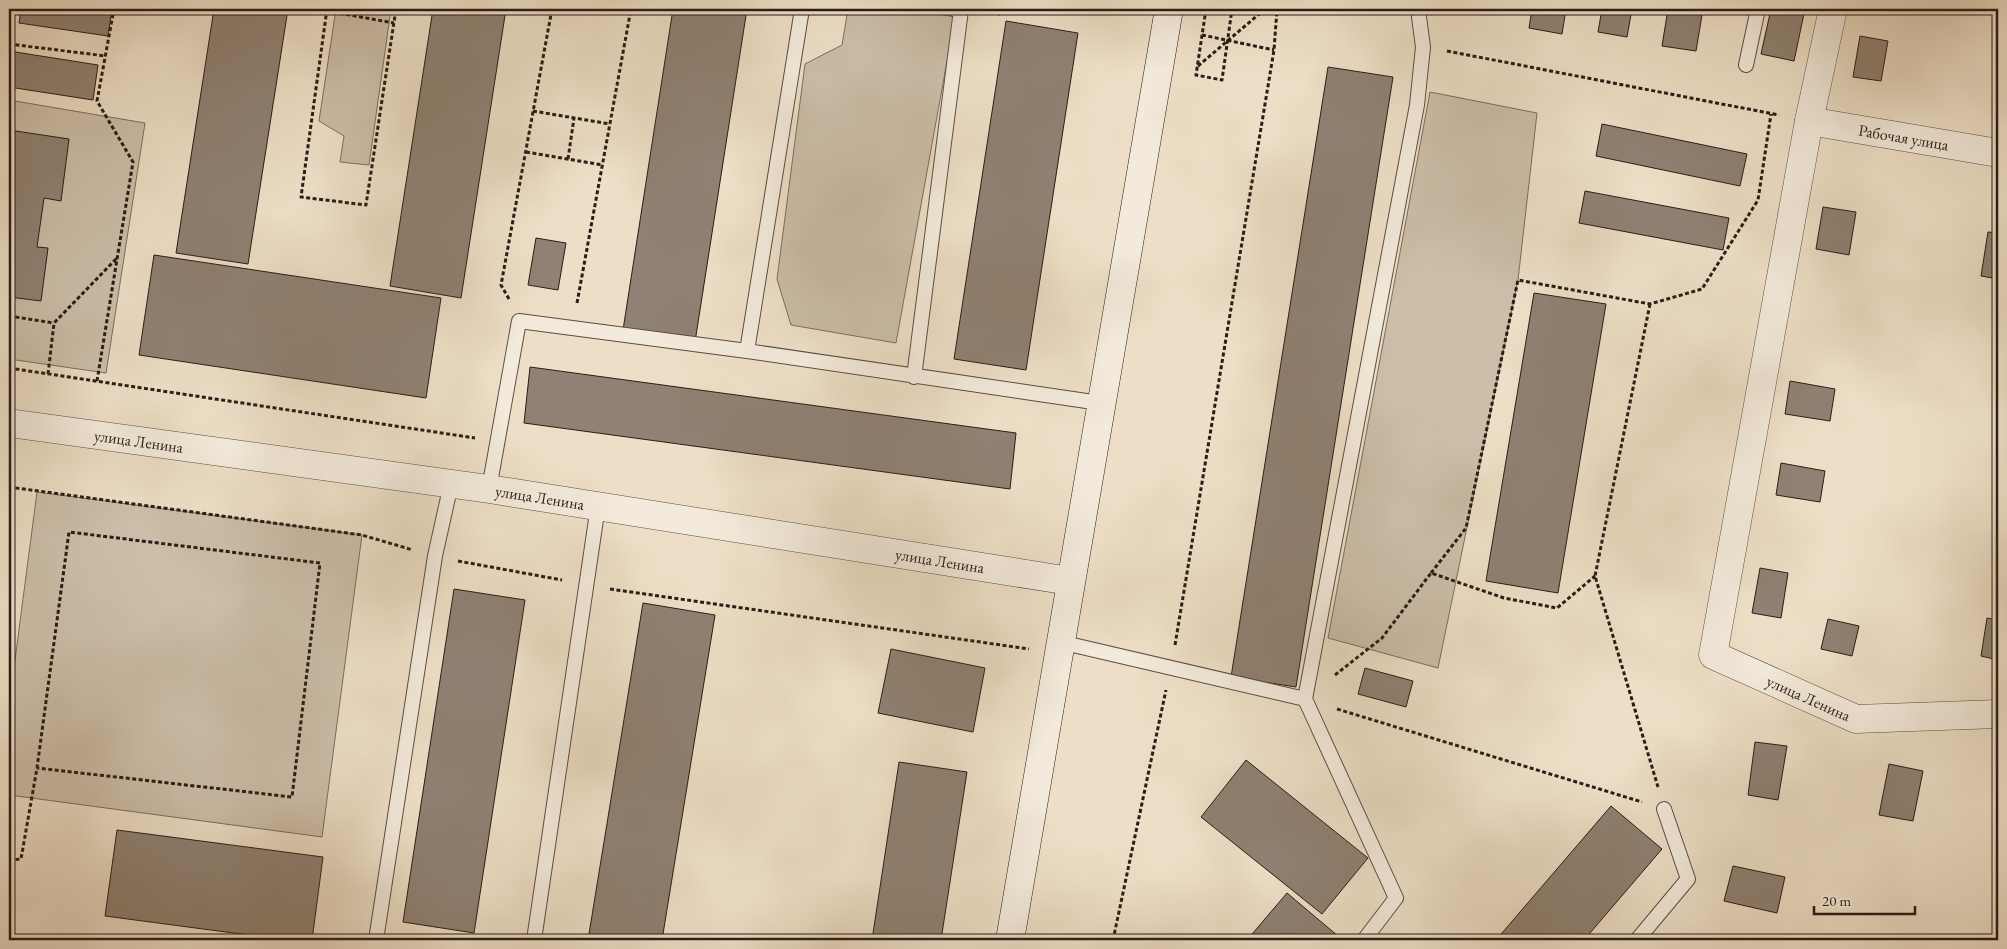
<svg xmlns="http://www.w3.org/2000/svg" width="2007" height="949" viewBox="0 0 2007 949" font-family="'EB Garamond',serif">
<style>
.green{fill:#ccbea9;stroke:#7b6d60}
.building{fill:#8f8173;stroke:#2a1c17}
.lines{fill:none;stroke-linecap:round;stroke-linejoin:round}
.lane-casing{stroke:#5b4d43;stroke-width:16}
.street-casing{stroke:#5b4d43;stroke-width:29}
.secondary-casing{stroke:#2a1c17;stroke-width:29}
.path{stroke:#2a1c17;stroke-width:3;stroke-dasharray:4 2.5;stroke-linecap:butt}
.lane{stroke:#f3eadb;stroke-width:14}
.street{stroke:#f3eadb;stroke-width:28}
.secondary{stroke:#f3eadb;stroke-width:28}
.labels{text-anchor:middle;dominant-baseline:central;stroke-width:4.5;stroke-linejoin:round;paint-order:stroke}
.street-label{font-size:16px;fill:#2a1c17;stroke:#f3eadb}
</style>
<rect width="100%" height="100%" fill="#eddfc7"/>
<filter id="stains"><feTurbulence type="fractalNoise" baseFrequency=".004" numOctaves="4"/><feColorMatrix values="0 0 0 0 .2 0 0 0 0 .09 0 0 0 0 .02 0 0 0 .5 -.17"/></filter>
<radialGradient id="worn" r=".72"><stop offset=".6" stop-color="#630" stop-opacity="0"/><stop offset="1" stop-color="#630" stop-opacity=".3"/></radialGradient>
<path class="green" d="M336 9H391L369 165 340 162 344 136 319 121Z
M848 9H910L955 17 896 343 791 325 777 279 805 64 842 45Z
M1430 92 1537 113 1518 280 1438 668 1328 638Z
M9 100 145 123 106 373 9 359Z
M37 492 362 535 322 837 9 795V706Z"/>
<path class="building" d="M21 9H112L108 36 19 23Z
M214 9H288L248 264 176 253Z
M433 9H506L461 298 390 286Z
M673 9H747L695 342 623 330Z
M1532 9H1566L1562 34 1529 28Z
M1602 9H1632L1627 37 1598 32Z
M1668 9H1703L1696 51 1662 46Z
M1771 9H1805L1794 61 1761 54Z
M1006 21 1078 33 1026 370 954 359Z
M1860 36 1888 41 1881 81 1853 77Z
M9 51 98 65 93 100 9 87Z
M1328 67 1393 77 1296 687 1231 677Z
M1602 124 1747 154 1740 186 1596 156Z
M9 130 69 139 61 201 44 198 37 247 48 248 41 301 9 297Z
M1585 191 1729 218 1723 250 1579 223Z
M1823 207 1856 212 1849 255 1816 249Z
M1988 232 1998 233V279L1981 276Z
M536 238 566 243 558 290 528 285Z
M154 255 441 298 426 398 139 355Z
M1534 293 1606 304 1558 593 1486 581Z
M530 367 1016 433 1010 489 524 423Z
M1790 381 1835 389 1830 421 1785 414Z
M1781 463 1825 471 1820 502 1776 495Z
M1760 568 1788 573 1781 618 1752 613Z
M454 589 525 600 474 933 403 922Z
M643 603 715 615 662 940H588Z
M1987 618 1998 620V660L1981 656Z
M1828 619 1859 626 1852 656 1821 649Z
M891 649 985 668 973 732 878 713Z
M1365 668 1413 681 1406 707 1358 694Z
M1755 742 1787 746 1778 800 1748 795Z
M1246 760 1368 858 1322 914 1201 817Z
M899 762 967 772 941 940H872Z
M1889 764 1923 771 1913 821 1879 815Z
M1611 806 1662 849 1584 940H1496Z
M117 830 323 857 312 940H286L105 916Z
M1733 866 1785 877 1777 913 1724 901Z
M1287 893 1338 936 1335 940H1247Z"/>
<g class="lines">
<g class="lane-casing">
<path id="lane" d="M1746 65 1758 9
M747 351 802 9
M914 377 961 10 954 9
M489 489 519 321 747 351 1100 403
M1060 642 1305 699 1417 105 1423 47 1418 9
M1305 699 1396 898 1364 940
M376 940 435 556 451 484
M534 940 598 506
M1637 940 1688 879 1664 809"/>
</g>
<g class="street-casing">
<g id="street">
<path id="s1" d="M1833 9 1809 121 1713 655 1856 719 1998 714"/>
<path id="s2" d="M1809 121 1998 153"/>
<path id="s3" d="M9 423 489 489 1070 581"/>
</g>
</g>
<g class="secondary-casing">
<path id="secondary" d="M1010 940 1169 9"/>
</g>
<path class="path" d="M327 9 301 197 366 205 396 9
M1206 9 1196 75 1222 80 1232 9
M327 11 394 23
M986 12 999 14 1011 9
M1202 35 1274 50
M9 44 106 56
M1447 51 1779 115
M1198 66 1265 9
M533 111 610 124
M526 152 603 165
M568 159 574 118
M509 299 501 285 552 9
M577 303 631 9
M1650 304 1595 576 1658 787
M9 316 54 323
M9 368 475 438
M48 374 54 323 117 258
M97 381 133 162 97 101 114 9
M9 487 362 535 413 550
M458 561 562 580
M1431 573 1466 528 1518 280 1650 304 1702 289 1758 200 1771 114
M610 589 1029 649
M1175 645 1274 50 1277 9
M1335 675 1382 638 1431 573 1504 598 1557 608 1595 576
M1337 709 1642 802
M9 860 21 859 37 768 69 532 320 563 292 797 37 768
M1113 940 1166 690"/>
<use href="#lane" class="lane"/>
<use href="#street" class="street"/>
<use href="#secondary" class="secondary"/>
</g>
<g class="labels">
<g class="street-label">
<text stroke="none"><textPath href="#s2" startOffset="96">Рабочая улица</textPath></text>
<text stroke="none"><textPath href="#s3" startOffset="131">улица Ленина</textPath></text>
<text stroke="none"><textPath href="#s3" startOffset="536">улица Ленина</textPath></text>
<text stroke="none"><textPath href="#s3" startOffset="941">улица Ленина</textPath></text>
<text stroke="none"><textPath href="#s1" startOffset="762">улица Ленина</textPath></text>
</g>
</g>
<rect width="2007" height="949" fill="none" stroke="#eddfc7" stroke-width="30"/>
<rect x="10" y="10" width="1987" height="929" fill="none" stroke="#2a1c17" stroke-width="2.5"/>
<rect x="15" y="15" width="1977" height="919" fill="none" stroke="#2a1c17"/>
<path d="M1814 906v8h101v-8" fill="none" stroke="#2a1c17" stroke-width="2.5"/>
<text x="1822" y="906" font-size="15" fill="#2a1c17" stroke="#f3eadb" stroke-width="4" paint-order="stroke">20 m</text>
<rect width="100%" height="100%" filter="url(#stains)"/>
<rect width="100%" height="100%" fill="url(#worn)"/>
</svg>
